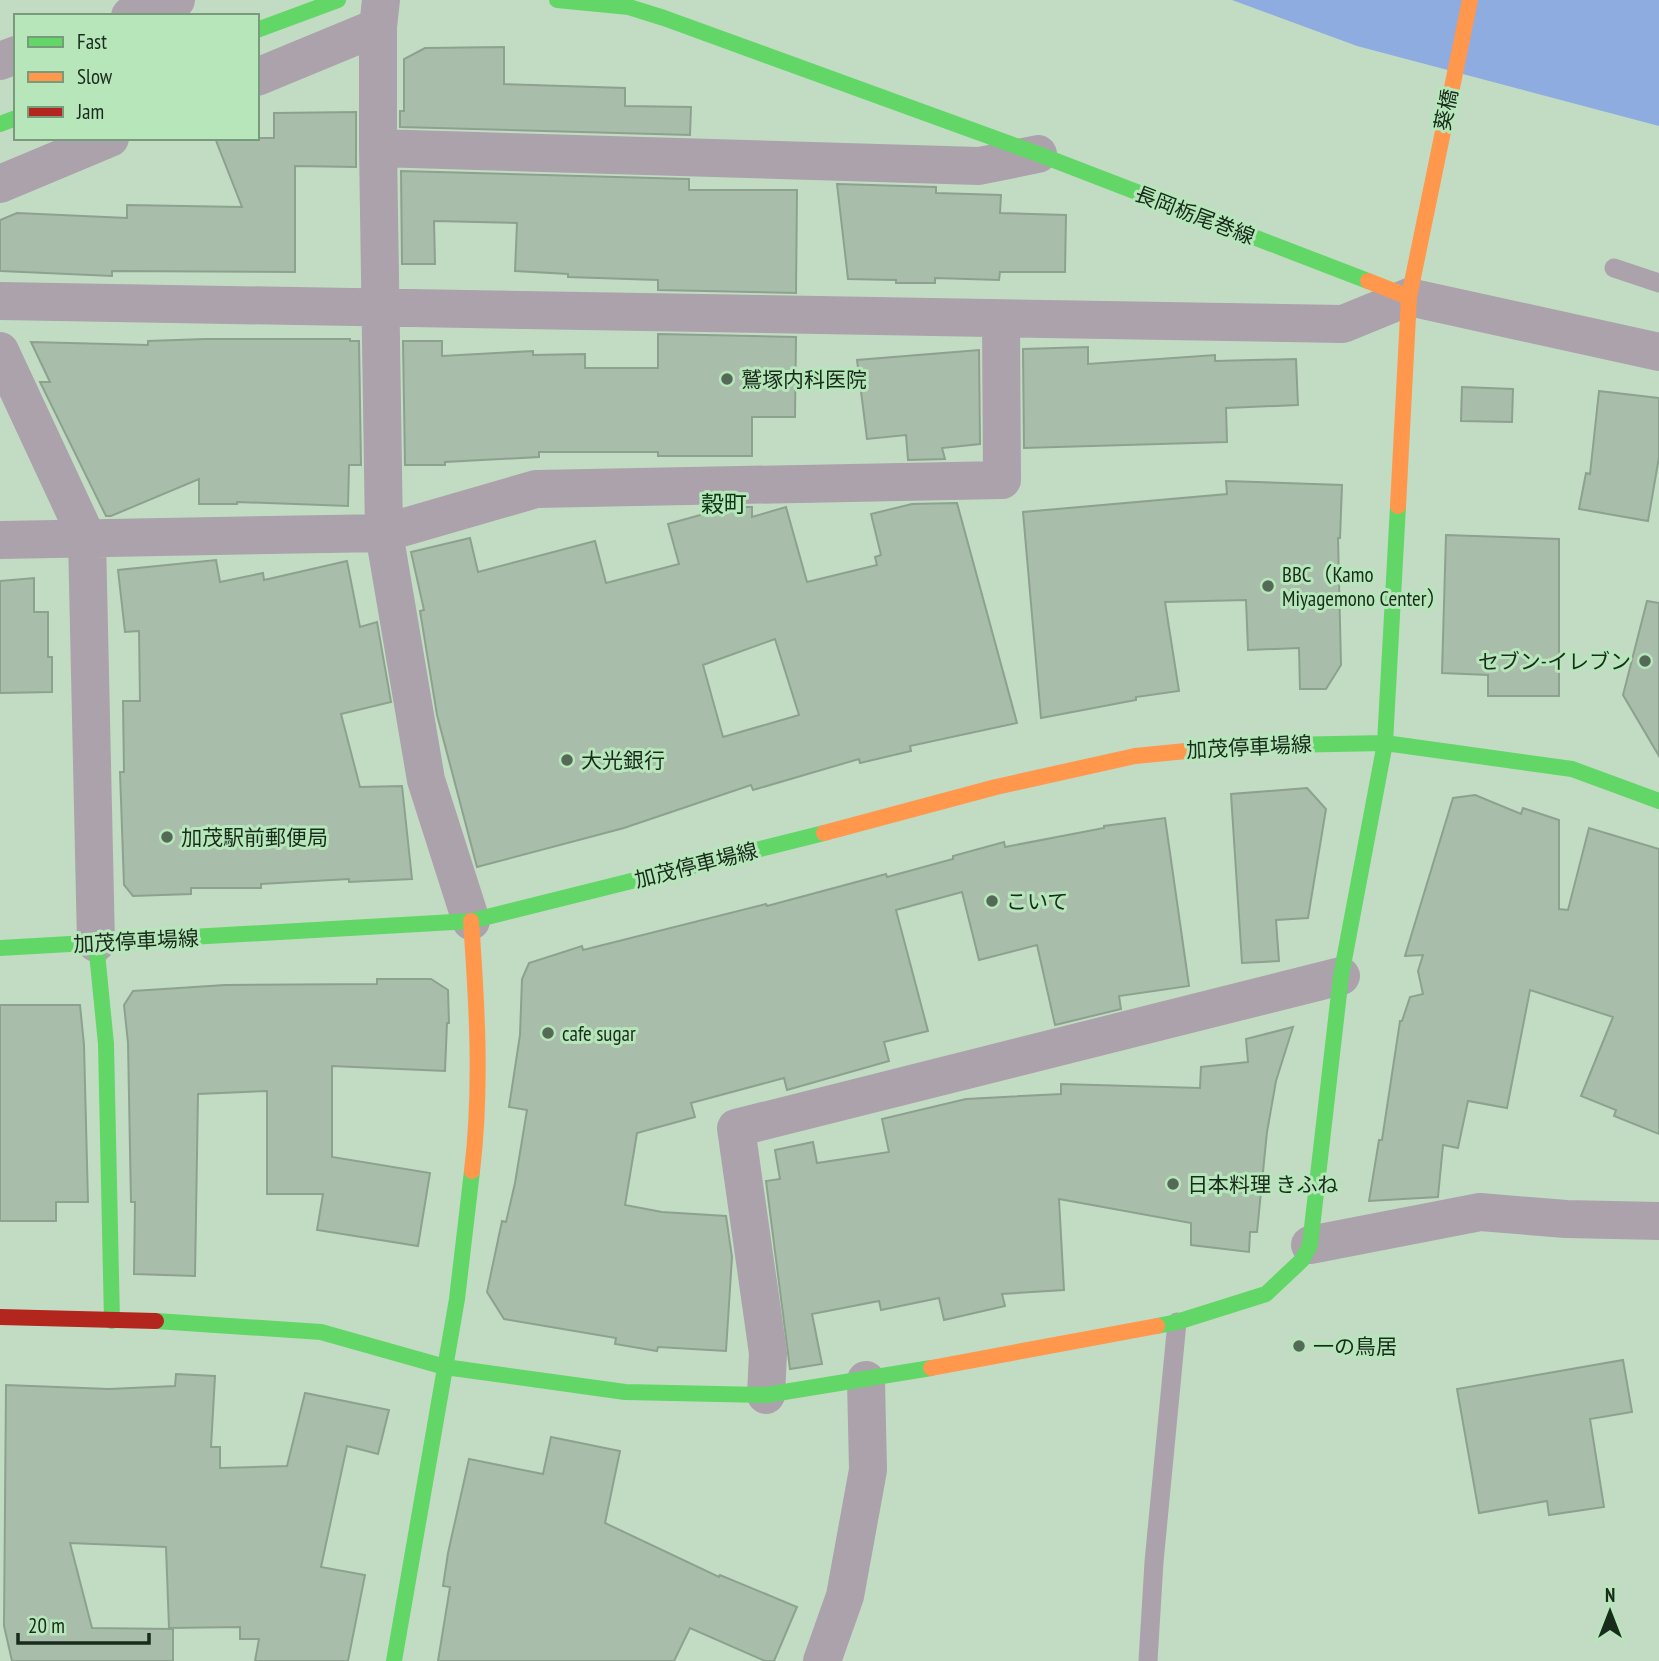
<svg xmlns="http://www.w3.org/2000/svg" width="1659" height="1661" viewBox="0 0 1659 1661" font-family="'PT Sans Narrow','Noto Sans JP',sans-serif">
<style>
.water{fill:#8eacdf}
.building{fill:#a8bdaa;stroke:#8da18f;stroke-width:2;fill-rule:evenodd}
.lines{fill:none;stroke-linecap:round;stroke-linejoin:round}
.lane{stroke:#aca2ac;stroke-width:19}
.street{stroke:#aca2ac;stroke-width:38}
.fast{stroke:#63d668;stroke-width:16}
.slow{stroke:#ff974d;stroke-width:16}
.jam{stroke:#b3261e;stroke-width:16}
.poi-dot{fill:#546956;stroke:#b7e6bb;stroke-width:2.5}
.labels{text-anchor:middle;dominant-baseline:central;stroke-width:6;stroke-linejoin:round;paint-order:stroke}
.street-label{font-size:21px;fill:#192b1b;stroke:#b7e6bb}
.poi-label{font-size:21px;fill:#192b1b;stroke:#b7e6bb;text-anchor:start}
.neighbourhood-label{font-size:23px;fill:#0e3916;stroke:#b7e6bb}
</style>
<rect width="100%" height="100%" fill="#c2dcc4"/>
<path class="water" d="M1232 0H1659V126L1357 46Z"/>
<path class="building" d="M504 47V84L625 88V106L691 107 690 135 400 127V111H404V59L425 48Z
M356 112V167L295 166V272L112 271V276L0 271V220L17 213 127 218V205L242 207 215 138H274V113Z
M401 171 689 179V190H797L796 293 658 290V280L568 277V274L515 271 517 223 434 221 435 264H402Z
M837 184 936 187V193L1001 195 1000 213 1066 215 1065 272H1000L999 280 935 278V283H896V280L848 279Z
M658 334 796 337 795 417H752V456H658V452H539V457L445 462V465H405L403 341H442V356L533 351V355L585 354V368H658Z
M205 339H350V341H359L361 465H349L348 506 237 502V504H199V479L111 516H106L40 382H50L31 342 148 345V341Z
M1088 347V364L1215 355V361L1296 359 1298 405 1226 408 1227 442 1024 448 1023 349Z
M979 350 980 444 942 448 945 459 908 460 906 435 867 439 857 360Z
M1462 387 1513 389 1512 422 1461 421Z
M1599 391 1659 398V457L1648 521 1579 509 1586 473 1590 474Z
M1226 481 1342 485 1340 538H1338L1341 665 1326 689H1300L1299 648 1248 650 1246 600 1165 602 1179 691 1136 697V700L1041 718 1023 512 1227 494Z
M957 503 1017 723 910 746 911 751 860 763 859 759 753 790 751 785 624 828 477 867 437 715 420 611 424 610 411 552 470 538 478 572 595 541 606 583 679 564 668 524 729 507H752V517L786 507 807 582 877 565 875 557 881 555 871 514 912 504ZM775 639 799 715 723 737 703 665Z
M1446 535 1559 539V696H1488V675L1442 673Z
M216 560 220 582 263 573 264 580 347 561 360 627 377 622 391 702 341 714 360 787 402 786 412 879 349 882V879L261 884V888H191V894L133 896 124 885 120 772H124L123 701H140L139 631 125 632 118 570Z
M34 578V612H48V657H52V692L0 693V581Z
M1647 601 1659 603V756L1623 695Z
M1307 788 1326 809 1308 918 1276 920 1279 961 1242 963 1231 794Z
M1475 795 1521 814 1523 808 1559 820V909L1568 910 1589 828 1659 849V1134L1614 1116 1616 1110 1581 1096 1613 1017 1530 990 1507 1108 1468 1101 1458 1148 1443 1145 1438 1197 1369 1201 1379 1140H1382L1400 1021H1402L1410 997 1423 994 1418 971 1423 955 1405 956 1453 798Z
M1165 818 1189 986 1119 996 1121 1009 1055 1025 1037 945 979 960 962 892 896 910 928 1031 884 1042 889 1061 787 1090 784 1078 691 1103 695 1117 637 1133 625 1205 662 1212 726 1216 732 1257 726 1351 658 1347 657 1351 615 1344 616 1338 504 1319 487 1292 502 1221 506 1222 515 1183 527 1110 509 1107 520 1035 522 979 529 963 582 946 583 950 766 904 767 906 886 874 887 877 953 859V856L1004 842 1005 847 1104 828V826Z
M377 979H431L448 990 449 1023H447L445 1071 332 1066V1157L430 1173 418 1246 317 1230 323 1194H267V1091L198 1094 195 1276 134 1274 135 1202H131L128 1043 124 1005 133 991 225 985 377 984Z
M0 1005H80L84 1045 88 1202H56V1221H0Z
M1293 1027 1276 1081 1267 1132 1257 1232H1250L1249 1252 1191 1245V1223L1059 1199 1064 1290 1002 1294 1005 1306 944 1320 939 1298 881 1310 879 1301 812 1314 822 1364 790 1369 766 1181 780 1179 775 1150 813 1142 817 1163 889 1152 882 1119 966 1099 1061 1094V1084L1200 1088 1201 1067 1248 1062 1246 1039Z
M1623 1360 1632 1412 1590 1419 1604 1507 1549 1515 1547 1501 1479 1513 1457 1389Z
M176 1374 215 1376 211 1447H220V1468L287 1466 305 1393 389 1410 378 1454 347 1446 321 1567 365 1575 348 1661H255L259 1639H240V1627L169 1628 166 1547 70 1543 92 1628 173 1629V1661H12L4 1626 6 1385 109 1389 175 1386Z
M551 1437 620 1451 605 1523 719 1577 720 1575 797 1607 774 1661H765L690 1628 674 1661H438L450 1587 443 1586 448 1553 469 1459 543 1474Z"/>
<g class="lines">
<path class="lane" d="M1614 268 1659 283
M1148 1661 1154 1562 1177 1322"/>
<path class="street" d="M381 0 378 27V148L384 533 426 780 471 921
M130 16 176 0
M0 61 16 55
M257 77 378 27
M378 148 979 166 1038 154
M0 184 110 138
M0 301 1343 324 1409 297 1659 352
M0 351 87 538 96 943
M0 540 384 533 536 489 1002 480 1001 320
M1310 1245 1480 1212 1566 1219 1659 1221
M766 1395 768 1353 736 1128 1341 976
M822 1661 845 1596 868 1470 866 1380"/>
<path class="fast" d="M557 0 629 7 664 18 1038 154 1368 281
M257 30 338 0
M0 124 16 118
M1398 506 1385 743 1572 769 1659 801
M96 943 106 1044 112 1321
M0 948 471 921 824 833
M156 1321 321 1332 445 1367 625 1392 766 1395 931 1368
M1157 1326 1177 1322 1266 1294 1302 1260 1310 1245 1341 976 1385 743 1237 746
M394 1661 457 1299 472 1171"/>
<path class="slow" d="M1368 281 1409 297 1398 506
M1409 297 1470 0
M824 833 996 787 1135 756 1237 746
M471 921C477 1005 482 1088 472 1171
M931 1368 1157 1326"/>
<path class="jam" d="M0 1317 156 1321"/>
</g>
<g class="poi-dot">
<circle cx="727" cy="379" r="7"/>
<circle cx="1268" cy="586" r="7"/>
<circle cx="1645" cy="661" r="7"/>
<circle cx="567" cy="760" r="7"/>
<circle cx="167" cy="837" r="7"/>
<circle cx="992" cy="901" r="7"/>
<circle cx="548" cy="1033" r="7"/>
<circle cx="1173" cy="1184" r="7"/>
<circle cx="1299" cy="1346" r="7"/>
</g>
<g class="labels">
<g class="street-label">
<text transform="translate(1446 110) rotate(-78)">葵橋</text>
<text transform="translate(1195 215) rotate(21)">長岡栃尾巻線</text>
<text transform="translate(1249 747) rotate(-3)">加茂停車場線</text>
<text transform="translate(696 865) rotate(-14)">加茂停車場線</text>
<text transform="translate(136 941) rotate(-3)">加茂停車場線</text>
</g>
<g class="poi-label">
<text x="741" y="379">鷲塚内科医院</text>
<text x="1282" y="574">BBC（Kamo<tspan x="1282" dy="24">Miyagemono Center）</tspan></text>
<text x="1631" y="661" text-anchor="end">セブン-イレブン</text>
<text x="581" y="760">大光銀行</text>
<text x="181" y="837">加茂駅前郵便局</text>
<text x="1006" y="901">こいて</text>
<text x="562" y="1033">cafe sugar</text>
<text x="1187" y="1184">日本料理 きふね</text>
<text x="1313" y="1346">一の鳥居</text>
</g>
<g class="neighbourhood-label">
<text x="724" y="503">穀町</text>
</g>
</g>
<rect x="14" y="14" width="245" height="126" fill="#b7e6bb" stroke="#789b7b" stroke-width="2"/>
<rect x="28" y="37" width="35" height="10" fill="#63d668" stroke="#789b7b" stroke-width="2"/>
<text x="77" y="49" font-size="21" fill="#192b1b">Fast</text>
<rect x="28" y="72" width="35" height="10" fill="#ff974d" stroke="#789b7b" stroke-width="2"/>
<text x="77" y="84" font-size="21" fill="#192b1b">Slow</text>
<rect x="28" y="107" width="35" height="10" fill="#b3261e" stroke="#789b7b" stroke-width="2"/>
<text x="77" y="119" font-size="21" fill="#192b1b">Jam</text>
<g transform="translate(1610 1612)" stroke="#b7e6bb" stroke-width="5" paint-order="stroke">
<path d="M0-5L12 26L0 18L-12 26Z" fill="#192b1b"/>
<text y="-10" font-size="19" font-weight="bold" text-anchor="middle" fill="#192b1b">N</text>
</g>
<path d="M18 1633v10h131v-10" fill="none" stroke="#192b1b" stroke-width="3.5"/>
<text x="28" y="1633" font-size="21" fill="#192b1b" stroke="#b7e6bb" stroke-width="5" paint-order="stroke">20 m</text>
</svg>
